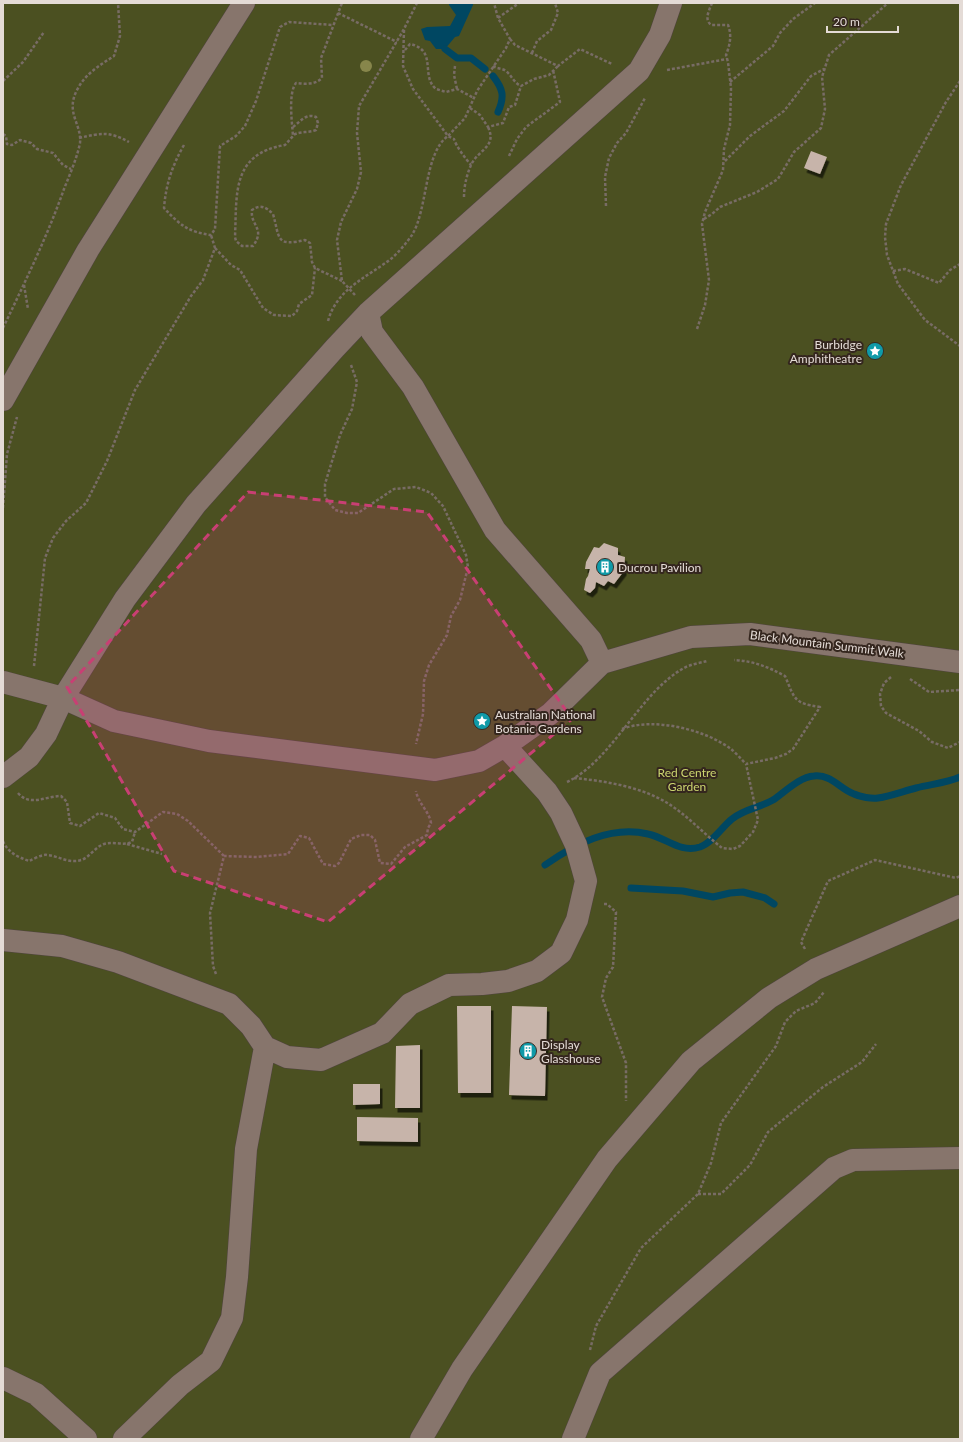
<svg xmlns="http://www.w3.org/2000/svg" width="963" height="1442" viewBox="0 0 963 1442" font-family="Lato,sans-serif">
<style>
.green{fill:#4b5021}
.water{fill:#004762}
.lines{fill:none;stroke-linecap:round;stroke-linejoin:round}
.stream{stroke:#004762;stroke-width:7}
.building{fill:#c7b4aa;filter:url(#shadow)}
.minor-casing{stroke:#4f443e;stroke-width:23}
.path{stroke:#786c65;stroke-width:2.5;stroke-dasharray:3 2;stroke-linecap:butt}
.minor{stroke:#87756c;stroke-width:22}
.tree{fill:#87864b}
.marked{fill:#c93f74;fill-opacity:0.2;stroke:#c93f74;stroke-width:3;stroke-dasharray:8 5;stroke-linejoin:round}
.labels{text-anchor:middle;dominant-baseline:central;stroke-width:4;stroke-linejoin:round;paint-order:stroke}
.poi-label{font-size:12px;fill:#e4dbd6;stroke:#34261e;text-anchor:start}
.street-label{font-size:12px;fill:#e4dbd6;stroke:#34261e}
.park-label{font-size:12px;fill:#cbd56f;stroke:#34261e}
</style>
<defs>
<filter id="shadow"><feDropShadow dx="2.5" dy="4.5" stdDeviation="0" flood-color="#0009"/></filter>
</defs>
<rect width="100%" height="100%" fill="#34261e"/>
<path class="green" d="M3 3H960V1439H3Z"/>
<path class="water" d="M449 3H473V5L459 36 455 37 445 49H436L430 41 425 40 421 29 427 27 450 26 456 15 449 5Z"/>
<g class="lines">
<path class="stream" d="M445 49 457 58H471L485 69
M493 76C503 89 505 96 498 112
M545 865C575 844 611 825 648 834 667 838 679 853 700 847 712 843 722 827 732 819 744 809 759 808 773 800 785 792 799 777 814 776 831 774 840 789 854 794 860 797 872 799 878 798 891 796 904 791 916 788 932 784 946 783 960 777
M631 888 683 891 713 897 730 893 743 892 765 898 774 904"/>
</g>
<path class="building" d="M811 151 827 157 820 174 804 168Z
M604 543 618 548V555L625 557 624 571 614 584 608 581 604 586 596 582 595 588 590 593 584 590 586 579 588 576 590 569H585L586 562 594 547 599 548Z
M457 1006H491V1093H458Z
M512 1006 547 1007 545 1096 509 1095Z
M420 1045V1108H395L396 1046Z
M353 1084H380V1104L353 1105Z
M357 1117 418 1118V1142L357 1141Z"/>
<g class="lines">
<g class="minor-casing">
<path id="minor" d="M368 313 372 332 413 387 495 530 591 640 602 663
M3 400 88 250 244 3
M3 682 63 698 125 599 196 504 335 348 368 313 639 71 660 35 671 3
M3 777 29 757 46 734 63 698 114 721 209 741 435 770 479 761 505 746 550 714 602 663 691 637 750 634 960 662
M3 940 62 946 118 962 229 1004 251 1026 265 1047 246 1149 237 1277 232 1318 211 1361 180 1385 124 1439
M265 1047 287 1057 321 1060 382 1033 410 1004 449 985 482 984 508 981 537 971 561 953 577 920 586 881 576 845 561 813 547 792 505 746
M3 1378 36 1394 86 1439
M421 1439 462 1369 607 1159 691 1061 769 998 816 969 960 906
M573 1439 600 1373 834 1168 853 1160 960 1158"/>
</g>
<path class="path" d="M338 13 397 42
M498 18 519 3
M404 30 403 66 413 89 448 136 465 118 477 91 506 48 510 39 498 18 494 3
M510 39 515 45 558 66 580 49 612 64
M405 50 410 44C438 50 420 76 436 89L446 92 457 89 474 98
M532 53 537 41 551 30 558 13 555 3
M455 66 454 75 457 89
M493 66C497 69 502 68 506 71 512 76 514 83 521 86L534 79 549 75 558 66
M667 70 727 59
M3 81 23 62 44 32
M960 81 946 102 901 185 886 224 885 237 887 255 898 284 925 320 960 346
M730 82 773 46 780 33 793 19 815 3
M470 108 480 115 488 127 503 123 509 107 515 105 521 86
M293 127C301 121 306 113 316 117L318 123 316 130C308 133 301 131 293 135
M3 134 6 136 7 144 12 145 20 140 31 143 37 149 53 153 63 165 71 169
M79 138C101 133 109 131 129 142
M184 145C172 166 166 184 164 208 180 225 188 232 211 235L215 229 220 146 236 136 245 126 256 101 280 27 289 22 333 25
M509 156 517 139 526 127 560 102 553 70
M725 161 750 136 784 111 811 76 824 69
M464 197C464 186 467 173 472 163 480 149 497 146 488 127
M606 206 605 177 609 158 617 143 626 133 645 98
M704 219 712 214 720 207 757 192 778 179 794 152 821 128 825 109 822 77 829 55 888 3
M215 248 231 265 240 270 263 308 274 315 292 316 297 311 299 304 312 295 315 268
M893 271 905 269 939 283 950 270 960 264
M342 281 315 268 312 262 310 243 305 240C275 247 280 238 273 214 266 207 260 204 252 210 250 226 266 228 253 246H242L236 241 235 237C237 194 231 154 285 145L293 136C292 122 288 93 296 83 305 84 315 85 322 78L321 58 342 3
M24 285 28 309
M355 295 342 281 337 240 341 222 357 189 361 172 357 133 359 106 404 29 417 3
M328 321C337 288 368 277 392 258 399 252 407 242 412 235 428 209 424 153 448 136L454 139C456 146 465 158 471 165
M3 328C25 282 47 237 64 189 70 174 77 158 80 143 82 124 65 113 77 90 85 74 100 65 114 56L120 36 118 3
M697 329 705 305 709 280 702 224 705 212 723 170 724 149 730 125 731 88 728 62 726 55C730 45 732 35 728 25H711C704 19 709 11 712 3
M351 365 357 382 352 409 340 435 325 484V497L335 510 347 513H358L394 489 416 487 431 493 443 506 466 555 468 567 460 600 451 616 447 635 429 665 424 681 423 714 416 744
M3 508 7 454 17 417
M34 666 45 558 53 538 66 521 86 503 107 461 135 390 191 296 203 280 215 248 211 235
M891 677 884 683 880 694 881 706 886 713 919 731 932 742 948 748 960 742
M910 679 929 692 960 690
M622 729C653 717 704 729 731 749 736 753 741 759 746 764L775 758 786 754 793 749 820 707C793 703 795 699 785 676 768 667 754 661 734 660
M574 778C604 781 637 786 664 801 685 813 703 833 722 848L733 849 740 846 753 832 758 820 746 764
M567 782C613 760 639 693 684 668 691 664 700 663 707 661
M18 793C30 807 46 796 61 796L67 802 70 823 80 826 99 813 115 818 123 829 135 832 163 812 177 814 188 821 224 856
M3 841C8 853 18 857 29 861 34 859 42 854 47 855 59 856 69 864 81 860 89 858 95 847 104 844 114 841 123 846 132 842L135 832
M127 844 162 854
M604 904H607L616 912 613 967 606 978 602 997 626 1063V1101
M805 949 801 942 828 881 875 860 956 878 960 876
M216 974 213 966 210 913 224 856 257 857 288 854 300 836 309 838 323 864 335 866 339 863 351 839 361 835H370L375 840 380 863 391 864 405 847 427 835 428 828 431 823C429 811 418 803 416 791
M698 1194H721L750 1165 768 1132 823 1087 862 1062 876 1044
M590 1350 596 1326 641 1248 698 1194 711 1163 721 1123 776 1046 785 1022 796 1011 815 1003 824 992"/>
<use href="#minor" class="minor"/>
</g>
<circle class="tree" cx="366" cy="66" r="6"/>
<path class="marked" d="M248 492 427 512 572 719 328 922 174 871 67 687Z"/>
<defs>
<g id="sight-disc" transform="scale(0.9)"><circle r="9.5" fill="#0f9aa8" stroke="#34261e"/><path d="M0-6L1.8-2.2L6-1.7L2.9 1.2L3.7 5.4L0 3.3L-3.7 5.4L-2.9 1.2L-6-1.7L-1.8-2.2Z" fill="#fff"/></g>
<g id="building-disc" transform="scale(0.9)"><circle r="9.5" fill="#0f9aa8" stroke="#34261e"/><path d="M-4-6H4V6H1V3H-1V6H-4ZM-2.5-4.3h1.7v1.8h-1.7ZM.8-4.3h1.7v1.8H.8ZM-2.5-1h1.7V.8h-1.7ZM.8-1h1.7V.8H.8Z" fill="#fff"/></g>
</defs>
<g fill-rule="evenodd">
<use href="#sight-disc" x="875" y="351"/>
<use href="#building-disc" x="605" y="567"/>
<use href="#sight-disc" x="482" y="721"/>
<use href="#building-disc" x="528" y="1051"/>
</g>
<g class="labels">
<g class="poi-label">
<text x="862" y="344" text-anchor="end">Burbidge<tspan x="862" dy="14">Amphitheatre</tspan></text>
<text x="618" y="567">Ducrou Pavilion</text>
<text x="495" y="714">Australian National<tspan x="495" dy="14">Botanic Gardens</tspan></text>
<text x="541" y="1044">Display<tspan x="541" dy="14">Glasshouse</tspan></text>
</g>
<g class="street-label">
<text transform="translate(827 644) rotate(7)">Black Mountain Summit Walk</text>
</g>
<g class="park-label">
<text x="687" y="772">Red Centre<tspan x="687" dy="14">Garden</tspan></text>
</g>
</g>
<rect width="963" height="1442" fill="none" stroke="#e4dbd6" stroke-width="8"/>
<path d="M827 26v6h71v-6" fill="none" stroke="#e4dbd6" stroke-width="2"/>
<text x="833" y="26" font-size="12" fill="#e4dbd6" stroke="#34261e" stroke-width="3" paint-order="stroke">20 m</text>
</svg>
